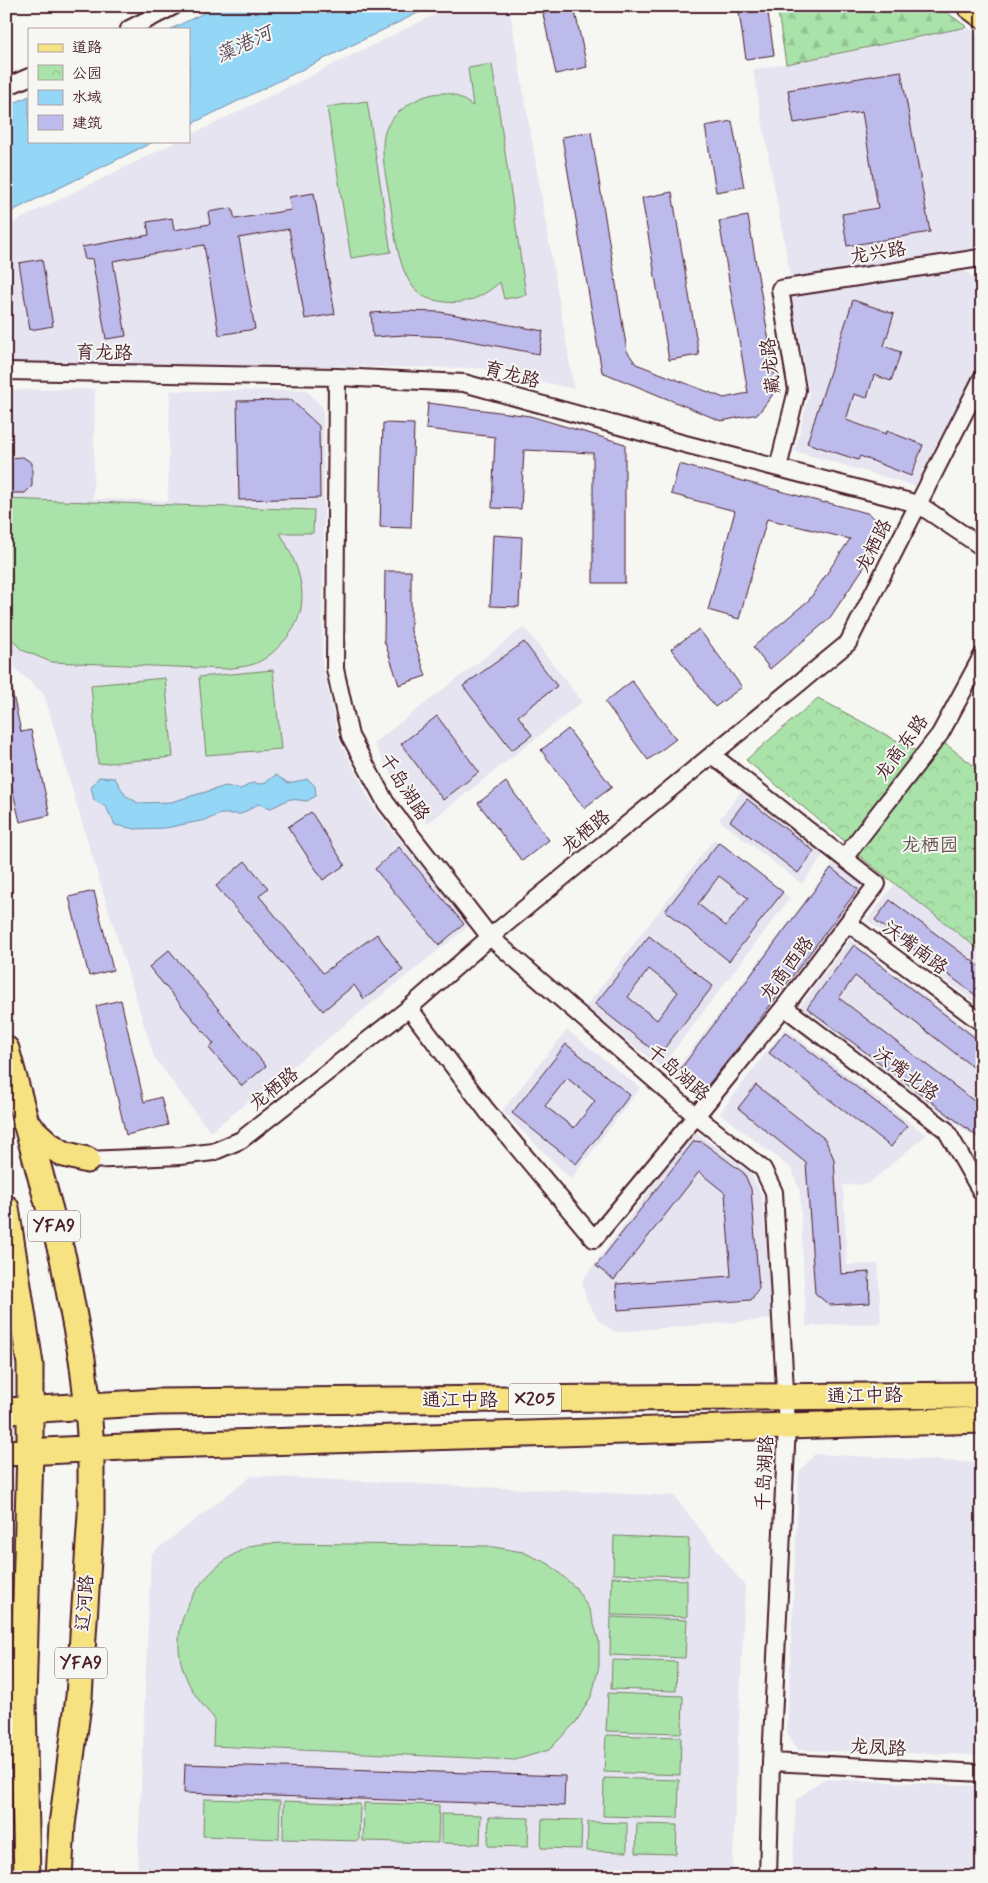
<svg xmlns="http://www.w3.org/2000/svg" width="988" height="1883" viewBox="0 0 988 1883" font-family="Mynerve,'LXGW WenKai TC',sans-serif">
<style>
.built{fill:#e5e4f0}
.forest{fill:url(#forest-firs);stroke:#7a816a}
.park{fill:url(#park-crowns);stroke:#7a816a}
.pitch{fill:#a9e3a9;stroke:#7a816a}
.water{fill:#94d6f6;stroke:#768da5}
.building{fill:#bdbaec;stroke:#4a1f2b;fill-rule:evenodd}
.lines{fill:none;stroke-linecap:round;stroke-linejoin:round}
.street-casing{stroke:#4a1f2b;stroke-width:20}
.primary-casing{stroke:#4a1f2b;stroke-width:29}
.street{stroke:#f6f6f2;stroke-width:16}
.primary{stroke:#f7e281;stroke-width:25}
.labels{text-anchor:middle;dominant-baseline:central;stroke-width:4;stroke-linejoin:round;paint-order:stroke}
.shield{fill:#f6f6f2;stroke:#7e6067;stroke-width:1}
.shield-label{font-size:18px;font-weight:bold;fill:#4a1f2b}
.street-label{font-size:19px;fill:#4a1f2b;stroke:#f6f6f2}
.park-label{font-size:19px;fill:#62504a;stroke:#f6f6f2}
.water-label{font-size:20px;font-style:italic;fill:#5c4d5e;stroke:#f6f6f2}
</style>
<defs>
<pattern id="forest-firs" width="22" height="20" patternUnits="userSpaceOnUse" patternTransform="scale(1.25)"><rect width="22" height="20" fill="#a9e3a9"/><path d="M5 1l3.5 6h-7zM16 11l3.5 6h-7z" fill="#93c292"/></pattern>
<pattern id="park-crowns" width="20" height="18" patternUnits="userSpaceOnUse" patternTransform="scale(1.25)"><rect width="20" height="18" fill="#a9e3a9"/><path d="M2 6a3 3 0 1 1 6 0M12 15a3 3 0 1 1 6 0" fill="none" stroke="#93c292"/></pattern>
</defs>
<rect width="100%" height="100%" fill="#f6f6f2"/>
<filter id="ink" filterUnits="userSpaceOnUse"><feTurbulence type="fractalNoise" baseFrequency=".02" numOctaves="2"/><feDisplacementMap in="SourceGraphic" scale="10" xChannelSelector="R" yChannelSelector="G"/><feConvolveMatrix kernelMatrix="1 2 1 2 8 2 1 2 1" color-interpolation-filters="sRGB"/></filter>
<g filter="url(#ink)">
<path class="built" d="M452 6H509L574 389 482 368 6 363V226L178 141H189V136Z
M967 27 982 37V250L791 279 753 70Z
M963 270 982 283V358L915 486 795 451 809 395 792 295Z
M95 389 93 499 168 501 170 391 306 390 323 408 324 508 322 664 339 740 374 808 470 925 210 1132 154 1057 90 849 44 694 6 660V390Z
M524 627 582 702 427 824 397 785 374 743Z
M744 788 826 852 802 884 719 820Z
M714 839 790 898 661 1067 585 1008Z
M835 861 868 886 706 1099 673 1074Z
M895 884 982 952V1008L867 920Z
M850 940 982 1039V1143L800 1006Z
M785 1028 926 1135 868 1184 843 1185 847 1265 878 1264 881 1323 806 1326 800 1192 792 1169 720 1113Z
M567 1030 640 1088 571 1179 502 1111Z
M694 1131 750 1172 762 1196 772 1319 615 1332 599 1321 586 1299 582 1281Z
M815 1454 982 1463V1755L799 1750 787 1734 799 1472Z
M252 1476 674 1496 745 1586 732 1877H137L151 1554Z
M823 1779 982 1786V1877H792L796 1800Z"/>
<path class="forest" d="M777 6H938L967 27 786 64Z"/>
<path class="park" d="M818 698 916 751 847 843 746 760Z
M943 742 982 772V952L857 854Z"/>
<path class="pitch" d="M492 64 526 295 504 299 500 282C484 296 467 305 445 302 437 301 426 299 420 294 397 276 394 227 390 201 387 181 377 143 388 125 399 107 424 92 446 93 456 94 465 101 473 106L468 68Z
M367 101 391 252 351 258 327 107Z
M6 499 314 510 313 533H280C300 567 315 606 285 640 276 650 267 659 254 664 246 667 236 667 227 669L51 662 22 650 6 633V533L10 527 6 526Z
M273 670 281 749 206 755 199 677Z
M165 678 173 757 98 764 91 685Z
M614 1536 689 1539 688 1576 613 1574Z
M282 1543 488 1546 523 1552 549 1564 576 1588 590 1611 599 1641V1666L592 1695 576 1722 549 1750 515 1760 213 1746 214 1718C203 1706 192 1693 186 1677 163 1625 199 1569 248 1547 258 1543 272 1544 282 1543Z
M612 1577 687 1580V1617L611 1615Z
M611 1617 687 1620 685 1658 610 1655Z
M612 1660 677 1662 676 1691 611 1689Z
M608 1693 683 1696 682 1733 606 1731Z
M606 1735 681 1737 680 1775 604 1772Z
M604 1778 679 1780 678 1818 603 1816Z
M204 1799 280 1801 279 1839 203 1836Z
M284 1801 360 1804 359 1841 283 1839Z
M364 1803 439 1805 438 1843 363 1841Z
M441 1814 481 1815 480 1844 441 1843Z
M489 1817 529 1818 528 1847 488 1846Z
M542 1819 582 1820 581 1849 541 1848Z
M588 1822 627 1823V1852L587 1851Z
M637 1824 677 1825 676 1854 636 1853Z"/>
<path class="water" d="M218 6H432L189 125V29H171Z
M29 96V141H155L6 214V107Z
M276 775 288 783 308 779 315 786 316 796 307 801 290 799 271 808 258 804 241 814H221L206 820 165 828 135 829 115 825 106 807 94 800 91 787 99 777 115 778 125 795 138 803 171 802 226 786 241 789 252 783 263 784Z"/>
<path class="building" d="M738 6H767L774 55 746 59Z
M574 7 587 67 556 74 543 14Z
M901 71 930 232 847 246 842 214 878 208 862 112 794 123 788 90Z
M732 121 744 187 716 192 705 126Z
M591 132 627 351 636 364 724 398 748 393 719 221 748 216 777 389 758 414 721 421 602 372 562 137Z
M672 192 699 355 669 360 642 198Z
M314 193 335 314 305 319 289 229 239 238 255 329 219 335 204 245 113 261 126 336 106 339 92 258 85 260 82 247 149 235 147 222 172 218 174 230 210 224 208 212 232 208 235 219 291 210 289 197Z
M42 259 53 326 30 330 19 263Z
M853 300 894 314 884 346 901 352 891 381 874 375 867 398 854 394 846 420 886 434 887 431 923 445 911 476 860 456 858 460 807 443Z
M403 311 440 312 543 331 539 354 450 337 404 335 373 337 371 313Z
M291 400 319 426 320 498 239 500 237 401Z
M428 403 530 416 625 444V583H593V453L524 450 521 509 492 508 495 437 426 429Z
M383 423 414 424 411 528 380 527Z
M23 457 32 463V486L25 493H6V458Z
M679 464 825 503V502L867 513 874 518 879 525 880 540 877 548 829 619 770 669 753 647 809 600 850 539 767 519 739 619 708 610 735 511 671 494Z
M493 535 522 537 519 607 490 606Z
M385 571H411V631L426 676 399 685 384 640Z
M699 629 742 687 715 707 671 649Z
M524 642 557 686 518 716 532 735 512 750 463 686Z
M632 681 676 739 648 760 605 702Z
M6 690H12L21 732 31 730 50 815 20 822 6 763Z
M437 716 479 772 443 800 401 744Z
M568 729 612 787 584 808 541 750Z
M506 782 549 840 522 861 478 803Z
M747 799 814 851 798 873 730 821Z
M311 812 345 865 323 880 288 827Z
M719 842 783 892 729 961 665 911ZM719 876 748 898 726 926 698 904Z
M399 847 464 924 439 945 375 869Z
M245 861 268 888 259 896 323 973 377 934 403 970 364 999 354 985 323 1011 216 886Z
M831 868 858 889 748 1035 704 1090 679 1071Z
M94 891 113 970 89 976 69 897Z
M890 900 982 968V1000L875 920Z
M649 936 713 986 659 1055 595 1004ZM649 969 678 992 657 1020 628 997Z
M854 945 982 1043V1074L855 976 839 998 982 1107V1140L807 1008Z
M169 950 266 1066 242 1086 209 1048 214 1044 149 967Z
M121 1000 144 1102 161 1097 168 1125 126 1135 96 1006Z
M785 1032 907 1126 891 1147 769 1053Z
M566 1044 630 1095 576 1164 512 1113ZM567 1078 595 1101 574 1128 545 1106Z
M756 1085 825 1139 834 1159 841 1274 869 1272 870 1303 829 1305 815 1293 806 1163 738 1108Z
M694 1141 702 1142 744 1173 751 1189 759 1288 751 1300 618 1310 616 1284 731 1276 725 1193 699 1172 614 1280 596 1266Z
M185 1764 565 1776 564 1806 184 1793Z"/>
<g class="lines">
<g class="street-casing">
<path id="street" d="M129 29 174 6
M6 87 29 77
M6 371 337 377 464 383 681 443 918 504 982 547
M337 377 335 669 350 736 386 803 490 937 696 1116 763 1169 774 1192 787 1426 771 1762 768 1877
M778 468 797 390 780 289 980 258 982 259
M844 858 940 734 982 656
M848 923 982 1023
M784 1007 946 1130 982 1193
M409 1008 487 1111 594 1239 696 1116 784 1007 877 884 712 755
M87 1160 180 1156 213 1152 241 1140 409 1008 490 937 848 643 982 378
M771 1762 982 1773"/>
</g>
<g class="primary-casing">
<path id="primary" d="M970 6 982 15
M6 1049 63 1258 82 1359 88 1407 91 1449V1514L79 1697 62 1825 59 1877
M26 1124 49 1145 64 1154 87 1160
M6 1208 30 1364V1451L23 1702 27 1877
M6 1411 158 1402 982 1395
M6 1453 163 1445 982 1420"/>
</g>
<use href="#street" class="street"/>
<use href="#primary" class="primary"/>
</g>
</g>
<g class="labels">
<g class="shield">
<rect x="28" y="1210.5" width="52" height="31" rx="4"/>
<rect x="509" y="1383.5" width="52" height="31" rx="4"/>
<rect x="55" y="1647.5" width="52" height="31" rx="4"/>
</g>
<g class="shield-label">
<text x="54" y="1226">YFA9</text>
<text x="535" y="1399">X205</text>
<text x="81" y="1663">YFA9</text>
</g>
<g class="street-label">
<text transform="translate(878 253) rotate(-9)">龙兴路</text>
<text transform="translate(104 353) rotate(1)">育龙路</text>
<text transform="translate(771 366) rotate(-96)">藏龙路</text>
<text transform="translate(512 375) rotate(15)">育龙路</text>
<text transform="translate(874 546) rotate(-63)">龙栖路</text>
<text transform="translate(902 748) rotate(-54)">龙商东路</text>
<text transform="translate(404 787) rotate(57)">千岛湖路</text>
<text transform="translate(586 832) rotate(-39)">龙栖路</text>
<text transform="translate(915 948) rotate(37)">沃嘴南路</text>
<text transform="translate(787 969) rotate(-53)">龙商西路</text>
<text transform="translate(678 1073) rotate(41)">千岛湖路</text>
<text transform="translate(906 1074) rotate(37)">沃嘴北路</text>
<text transform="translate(274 1089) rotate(-38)">龙栖路</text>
<text transform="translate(865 1396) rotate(-1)">通江中路</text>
<text x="460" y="1400">通江中路</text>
<text transform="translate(765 1473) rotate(-87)">千岛湖路</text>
<text transform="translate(85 1603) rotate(-86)">辽河路</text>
<text transform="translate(878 1748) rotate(3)">龙凤路</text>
</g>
<g class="park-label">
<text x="930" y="845">龙栖园</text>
</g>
<g class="water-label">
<text transform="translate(244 45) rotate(-25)">藻港河</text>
</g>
</g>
<rect width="988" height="1883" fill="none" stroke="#f6f6f2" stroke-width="25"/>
<rect x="12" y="12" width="963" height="1858" fill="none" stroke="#4a1f2b" stroke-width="2" filter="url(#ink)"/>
<rect x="28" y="28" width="162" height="115" fill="#f6f6f2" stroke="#b1a0a2"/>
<rect x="38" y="44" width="25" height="8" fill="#f7e281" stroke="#b1a0a2"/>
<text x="72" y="52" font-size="15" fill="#4a1f2b">道路</text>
<rect x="38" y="65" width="25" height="15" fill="url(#park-crowns)" stroke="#b1a0a2"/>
<text x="72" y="78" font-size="15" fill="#4a1f2b">公园</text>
<rect x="38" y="90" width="25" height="15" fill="#94d6f6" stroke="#b1a0a2"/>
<text x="72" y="102" font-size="15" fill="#4a1f2b">水域</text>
<rect x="38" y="115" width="25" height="15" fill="#bdbaec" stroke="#b1a0a2"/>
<text x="72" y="128" font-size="15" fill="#4a1f2b">建筑</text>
</svg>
